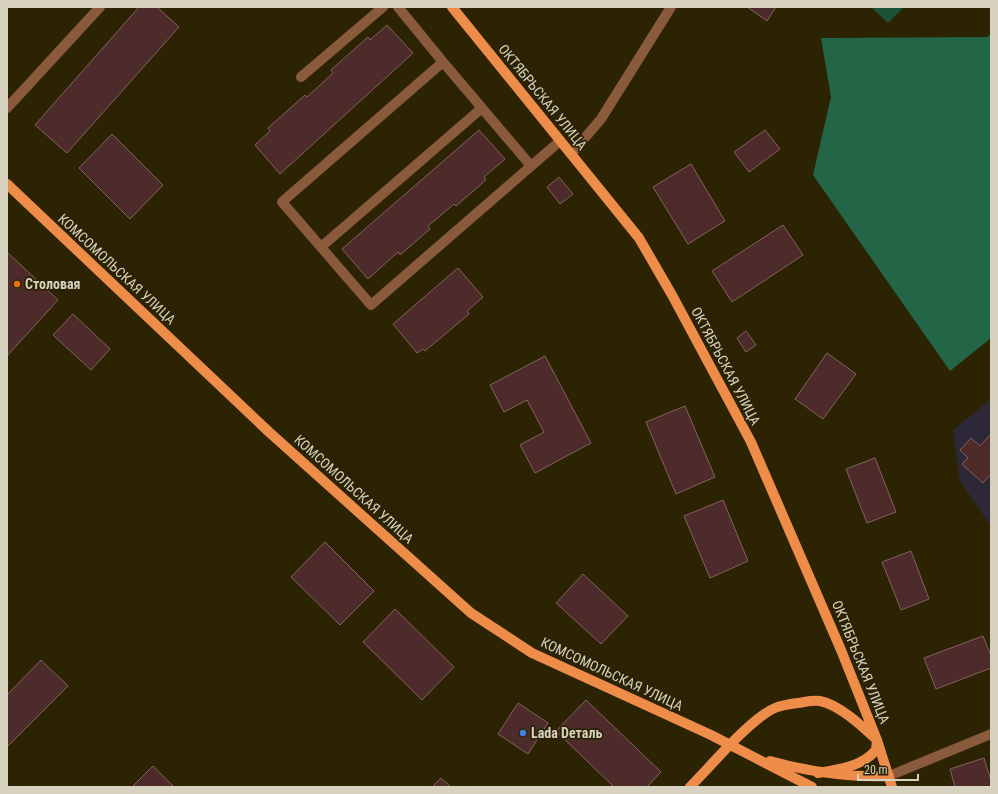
<svg xmlns="http://www.w3.org/2000/svg" width="998" height="794" viewBox="0 0 998 794" font-family="'Roboto Condensed',sans-serif">
<style>
.education{fill:#2d2838}
.green{fill:#1a5238}
.forest{fill:#226647}
.building{fill:#4c2b2a;stroke:#876160}
.lines{fill:none;stroke-linecap:round;stroke-linejoin:round}
.minor{stroke:#895a3c;stroke-width:10}
.major{stroke:#ee8d4a;stroke-width:10}
.food-dot{fill:#e8710a;stroke:#2c2303;stroke-width:1.5}
.shop-dot{fill:#3f7fe0;stroke:#2c2303;stroke-width:1.5}
.labels{text-anchor:middle;dominant-baseline:central;stroke-width:3.5;stroke-linejoin:round;paint-order:stroke}
.street-label{font-size:14px;fill:#d7d2c0;stroke:#2c2303}
.poi-label{font-size:14px;font-weight:bold;fill:#d7d2c0;stroke:#2c2303;text-anchor:start}
</style>
<rect width="100%" height="100%" fill="#2c2303"/>
<path class="education" d="M991 399V526L960 481 953 430Z"/>
<path class="green" d="M871 7H904L888 23Z"/>
<path class="forest" d="M991 34V338L950 371 813 175 831 97 821 38 987 37Z"/>
<path class="building" d="M139 7H157L179 27 67 153 35 125Z
M747 7H776L767 21Z
M387 25 413 53 280 174 255 145 270 131 268 128 305 95 307 97 333 73 331 70 368 37 370 40Z
M479 130 505 159 484 177 486 180 456 206 454 204 428 226 430 229 400 255 398 252 368 279 342 249Z
M765 130 780 149 749 172 734 152Z
M112 134 163 185 130 219 79 168Z
M691 164 725 221 688 244 653 187Z
M559 177 573 194 560 204 547 187Z
M783 225 803 255 732 302 712 271Z
M7 252 58 300 7 356Z
M458 268 483 297 467 311 469 314 425 351 423 349 417 353 393 324Z
M73 314 110 349 91 370 53 335Z
M746 331 756 345 746 352 737 338Z
M827 353 856 374 823 419 795 399Z
M545 356 591 443 535 473 520 445 544 432 527 400 504 412 490 385Z
M685 406 715 477 676 494 646 422Z
M991 434V474L983 483 962 464 968 458 960 450 971 438 980 446Z
M875 458 896 512 867 523 846 469Z
M723 500 748 561 710 578 684 516Z
M325 542 374 591 340 625 291 577Z
M911 551 929 599 901 610 882 562Z
M583 574 628 616 601 644 556 603Z
M395 609 454 667 422 700 363 642Z
M983 636 991 656V668L936 689 924 658Z
M41 660 68 686 7 747V695Z
M586 700 661 772 647 787H614L556 731Z
M518 703 548 723 528 754 498 734Z
M984 758 991 781V787H955L950 769Z
M153 766 174 787H132Z
M441 778 451 787H432Z"/>
<g class="lines">
<path class="minor" d="M398 7 443 62
M301 77 383 7
M7 108 100 7
M571 154 601 119 671 7
M531 166 443 62 282 202 371 305 560 141
M321 247 482 108
M889 776 991 734"/>
<path class="major" d="M452 7 639 238 672 295 751 442 841 650 877 740 892 787
M7 184 269 432 471 613 532 653 711 735 812 787
M770 761C810 772 847 778 889 776
M690 787C710 767 751 718 775 708 782 705 790 704 798 703 805 702 813 700 820 701 840 705 863 727 877 740L876 750C862 767 839 769 818 773"/>
</g>
<circle class="food-dot" cx="17" cy="284" r="4"/>
<circle class="shop-dot" cx="523" cy="733" r="4"/>
<g class="labels">
<g class="street-label">
<text transform="translate(543 97) rotate(51)">ОКТЯБРЬСКАЯ УЛИЦА</text>
<text transform="translate(117 269) rotate(43)">КОМСОМОЛЬСКАЯ УЛИЦА</text>
<text transform="translate(726 366) rotate(62)">ОКТЯБРЬСКАЯ УЛИЦА</text>
<text transform="translate(354 489) rotate(42)">КОМСОМОЛЬСКАЯ УЛИЦА</text>
<text transform="translate(861 662) rotate(68)">ОКТЯБРЬСКАЯ УЛИЦА</text>
<text transform="translate(612 674) rotate(25)">КОМСОМОЛЬСКАЯ УЛИЦА</text>
</g>
<g class="poi-label">
<text x="25" y="284">Столовая</text>
<text x="531" y="733">Lada Dеталь</text>
</g>
</g>
<rect width="998" height="794" fill="none" stroke="#d7d2c0" stroke-width="16"/>
<path d="M858 774v6h60v-6" fill="none" stroke="#d7d2c0" stroke-width="2"/>
<text x="864" y="774" font-size="12" fill="#d7d2c0" stroke="#2c2303" stroke-width="3" paint-order="stroke">20 m</text>
</svg>
